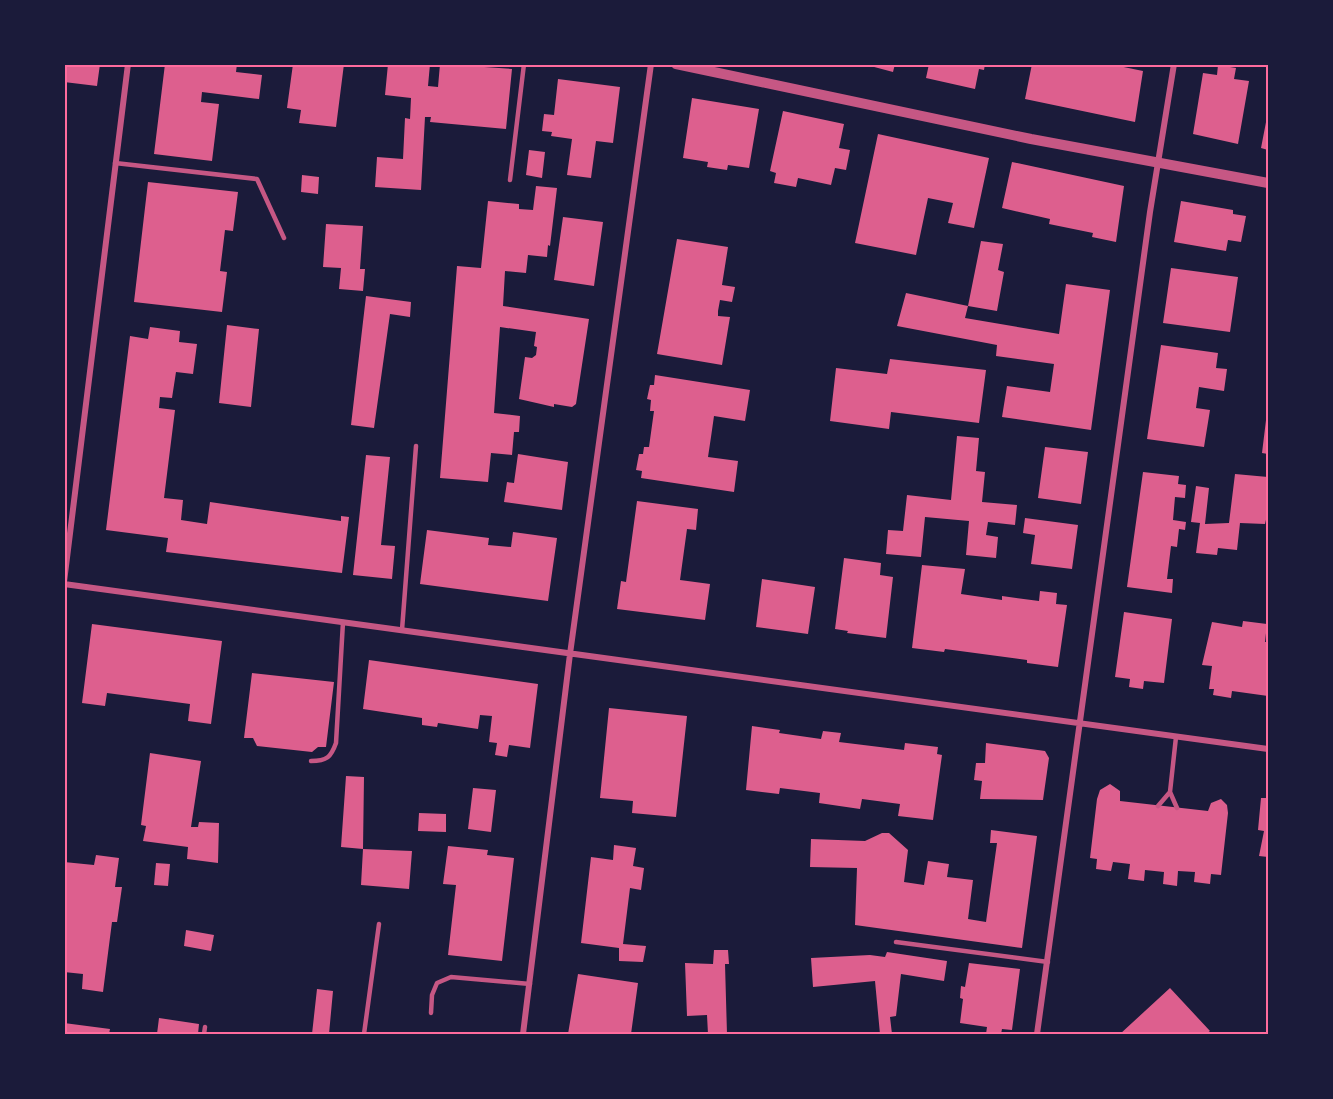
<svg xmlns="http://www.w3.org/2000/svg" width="1333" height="1099" viewBox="0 0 1333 1099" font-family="'Asap Condensed',sans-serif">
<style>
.building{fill:#dd5f8e}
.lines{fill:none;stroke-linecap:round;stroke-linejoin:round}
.service{stroke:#c65784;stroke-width:4.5}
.minor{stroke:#c65784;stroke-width:6}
.tertiary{stroke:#c65784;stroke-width:10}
.neatline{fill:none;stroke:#ff6b9d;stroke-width:2}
</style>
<rect width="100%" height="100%" fill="#1b1b3a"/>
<path class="building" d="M64 64H100L97 86 64 82Z
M165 64H237L236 72 262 75 259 99 202 92 201 102 219 104 212 161 154 154Z
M293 64H344L336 127 299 123 301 110 287 108Z
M388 64H430L428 86 438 87 440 64 512 69 506 129 430 122 431 117H425L421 190 375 187 377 157 403 159 405 118 410 119 411 98 385 95Z
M863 64H895L893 72Z
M929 64H985L984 70 979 69 975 89 926 78Z
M1032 64H1109L1143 71 1135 122 1025 99Z
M1218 65 1236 68 1234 79 1249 81 1238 144 1193 134 1203 73 1217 75Z
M558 79 620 87 613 143 596 141 591 178 567 175 572 139 551 136 552 132 542 131 544 114 554 115Z
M692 98 759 109 749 168 728 165 727 170 707 167 708 162 683 158Z
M783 111 844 124 839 148 850 150 846 170 835 168 831 185 798 178 796 187 774 183 776 173 770 171Z
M1267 117H1268V150L1261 148Z
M878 134 989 158 974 228 948 223 953 203 928 198 916 255 855 243Z
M529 150 545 152 542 178 526 175Z
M1012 162 1124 186 1116 242 1092 237 1093 233 1049 224 1050 219 1002 208Z
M302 175 319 177 318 194 301 192Z
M148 182 238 192 233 231 225 230 220 271 227 272 222 312 134 302Z
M536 186 557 188 550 246 548 245 547 257 528 255 526 273 505 271 503 306 589 319 576 404 572 407 554 404V407L519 399 525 357 532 358 536 355 537 347 534 346 536 332 500 327 494 413 520 416 519 432H514L512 455 491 453 488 482 440 478 457 266 481 268 488 201 519 204V209L533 210Z
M1181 201 1233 210V214L1246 216 1241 242 1228 240 1226 251 1174 242Z
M563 217 603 222 594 286 554 280Z
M326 224 363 226 360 269H365L363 291 339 289 341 268 323 267Z
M677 239 728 247 722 285 735 287 732 302 720 300 718 311V316L730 317 722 365 657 354Z
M981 241 1003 244 998 270 1004 272 997 311 968 306Z
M1171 268 1238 277 1230 332 1163 323Z
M1066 284 1110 290 1091 430 1002 417 1007 386 1050 392 1054 364 996 356 997 345 897 326 906 293 968 306 965 318 1059 334Z
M366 296 411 302 410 317 390 314 374 428 351 425Z
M227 325 259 329 251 407 219 403Z
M150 327 180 331 179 342 197 344 193 374 176 372 172 398 160 397 159 408 175 410 164 498 183 500 181 520 207 524 210 502 341 521V516L349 517 342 573 166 552 168 538 106 530 130 336 148 339Z
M1161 345 1218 353 1216 368 1227 369 1224 391 1199 387 1196 408 1210 410 1204 447 1147 439Z
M890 359 986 370 979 423 891 412 889 429 830 421 836 368 887 374Z
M655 375 750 390 745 421 714 416 711 437 708 457 738 461 734 492 641 478 642 471 636 470 639 454H643L644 447H649L654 411H650L651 400 647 399 650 385H654Z
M1267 412H1268V454L1262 453Z
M957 436 979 438 976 471 985 472 982 502 1017 505 1015 525 988 522 986 535 998 537 996 558 966 555 969 521 925 517 921 557 886 554 888 530 903 531 907 495 951 500Z
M1045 447 1088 452 1081 504 1038 498Z
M518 454 568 462 562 510 504 502 507 482 514 483Z
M366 455 390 457 381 545 395 546 392 579 353 575Z
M1143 472 1179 476 1178 484 1186 485 1185 498 1175 497 1173 520 1186 522 1185 530 1179 529 1177 547 1171 546 1167 579H1173L1172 593 1127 587Z
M1235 474 1268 477V511L1265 524 1240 523 1237 550 1218 548 1217 555 1196 553 1200 523 1191 522 1196 486 1209 488 1205 524 1229 523Z
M637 501 698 509 696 530 687 529 680 580 710 584 705 620 617 609 621 581 626 582Z
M1025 518 1078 525 1072 569 1031 564 1035 535 1023 533Z
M427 530 489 538 488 545 511 547 513 532 557 538 548 601 420 584Z
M844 558 881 563 880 575 893 577 886 638 847 633 848 631 835 629Z
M922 565 965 569 961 594 1002 600V596L1039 601 1040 591 1057 593 1056 604 1067 605 1058 667 1027 663V660L945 649 944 652 912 648Z
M762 579 815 587 808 634 756 627Z
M1124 612 1172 619 1164 683 1144 681 1143 689 1129 687 1130 679 1115 677Z
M1243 621 1267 624 1265 642H1268V696L1232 691 1231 698 1213 695 1214 689H1209L1212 666 1202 665 1212 622 1242 627Z
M92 624 222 641 211 724 188 721 190 704 107 693 105 706 82 703Z
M369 660 538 684 530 748 509 745 507 757 495 755 497 743 489 742 492 716 480 715 478 729 438 723 437 727 422 725V718L363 709Z
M252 673 334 682 326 747H318L312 752 257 746 253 738H244Z
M609 708 687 716 676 817 632 813 633 801 600 798Z
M752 726 780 730 779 733 821 739 823 731 841 733 839 742 904 750 905 743 938 747 937 754 942 755 933 820 898 816 900 804 862 799 860 809 819 803 820 793 780 788 779 794 746 790Z
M986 743 1045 751 1049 758 1043 800 980 799 982 781 974 780 976 763H985Z
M150 753 201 761 191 827H198L199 822 219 823 218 863 187 859 188 847 143 841 146 826 141 825Z
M346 776 364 777 363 849 412 851 409 889 361 885 363 849 341 847Z
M1110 784 1120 791V801L1208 811 1211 803 1221 799 1227 805 1228 813 1221 875 1211 874 1210 884 1194 882 1195 872 1178 871 1177 886 1163 884 1164 872 1145 870 1144 881 1128 879 1130 864 1113 862 1111 871 1096 869 1097 859 1090 858 1097 799 1100 790Z
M473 788 496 790 491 832 468 829Z
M1261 798H1268V857L1259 856 1264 831 1258 830Z
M419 813 446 814V832L418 831Z
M991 830 1037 836 1022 948 855 925 857 868 810 867 811 839 865 841 882 833H889L908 850 904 882 924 885 928 861 949 864 947 877 973 880 968 919 986 922 997 843H990Z
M614 845 636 848 633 866 644 868 641 890 630 888 623 944 646 946 643 962 619 961V948L581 943 591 857 613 860Z
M448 846 488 850 487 855 514 858 502 961 448 955 456 885 443 884Z
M96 855 119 858 115 887H122L117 922H112L103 992 82 989 83 974 64 972V862L94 865Z
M156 863 170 864 168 886 154 885Z
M186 930 214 935 211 951 184 946Z
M714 950H728L729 964H725L727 1034H708L707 1015 687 1016 685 963 713 964Z
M887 952 947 961 944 981 901 974 896 1016 890 1017 892 1034H880L875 981 813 987 811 958 870 955 885 957Z
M969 963 1020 969 1012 1030 1002 1029 1001 1034H986L987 1027 960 1023 963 999 960 998 961 986 965 987Z
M578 974 638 983 631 1034H568Z
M1170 988 1210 1031 1206 1034H1120Z
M317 989 333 991 329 1034H312Z
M159 1018 199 1024 198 1034H157Z
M64 1023 110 1029 109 1034H64Z"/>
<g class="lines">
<path class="service" d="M115 163 257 179 284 238
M510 180 524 64
M402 630 416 446
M1176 737 1170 792 1177 808
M311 761C327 761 331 757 336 743L343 622
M1158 806 1170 792
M896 942 1048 962
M431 1013 432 995 437 983 451 977 530 984
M204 1034 205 1027
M364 1034 379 924"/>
<path class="minor" d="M64 582 128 64
M64 584 1268 749
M523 1034 570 654 651 64
M1037 1034 1150 212 1174 64"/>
<path class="tertiary" d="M676 64 1031 139 1268 183"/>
</g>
<rect width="1333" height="1099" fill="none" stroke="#1b1b3a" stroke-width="132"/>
<rect x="66" y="66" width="1201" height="967" class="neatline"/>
</svg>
